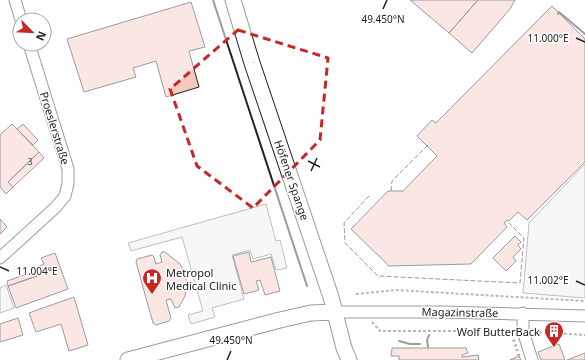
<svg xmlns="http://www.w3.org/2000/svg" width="585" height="360" viewBox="0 0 585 360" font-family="'Noto Sans',sans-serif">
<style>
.parking{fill:#ededed;stroke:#6f6f6f}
.building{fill:#f3c9c0;stroke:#222}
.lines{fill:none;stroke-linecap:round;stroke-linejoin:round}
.minor-casing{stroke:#222;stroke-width:13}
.major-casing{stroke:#222;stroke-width:17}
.path{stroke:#646464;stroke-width:2;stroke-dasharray:3 2;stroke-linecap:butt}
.minor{stroke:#fff;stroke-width:11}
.major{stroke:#fff;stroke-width:15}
.hedge{stroke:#2f5e38;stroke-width:3;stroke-dasharray:2 3;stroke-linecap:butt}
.fence{stroke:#222;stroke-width:1;stroke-dasharray:5 2;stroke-linecap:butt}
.wall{stroke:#222;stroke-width:2}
.marked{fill:none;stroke:#c62828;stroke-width:3;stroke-dasharray:8 5;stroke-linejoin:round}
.ticks{fill:none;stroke:#222;stroke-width:1.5}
.labels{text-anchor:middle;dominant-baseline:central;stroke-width:3;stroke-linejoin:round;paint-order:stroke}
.number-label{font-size:9px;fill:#564c4a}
.street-label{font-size:11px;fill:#222;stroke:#fff}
.poi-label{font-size:11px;fill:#222;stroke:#fff;text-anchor:start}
.ticks-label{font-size:10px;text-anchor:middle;fill:#222;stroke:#fff;stroke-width:3;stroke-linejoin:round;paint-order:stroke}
</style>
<rect width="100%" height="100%" fill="#fff"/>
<path class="parking" d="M585 164V298L523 293 529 223Z
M266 204 276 241 280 240 287 268 276 270 271 254 253 259 250 250 232 255 244 299 212 308 215 317 191 324 188 315 203 311 182 237 131 251 128 243Z
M6 285 14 308 0 313V288Z"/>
<path class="building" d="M410 0H478L449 33Z
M478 0H515L510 9 472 53 449 33Z
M191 2 205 47 189 51 199 87 166 97 156 61 133 68 136 77 84 92 67 39Z
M552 6 585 39V162L527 220 518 212 509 221 507 220 504 223 507 227 471 264 389 266 351 229 388 191H403L437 156 417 136 432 120 436 123Z
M12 124 39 152 8 182 13 187 6 194 0 187V135Z
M23 124 38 140 33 145 17 129Z
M39 152 44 158 13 187 8 182Z
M0 219 7 227 0 234Z
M515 236 521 242 518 245 521 249 513 257 516 261 506 271 493 258Z
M162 252H165L180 264 184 271 187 283 185 296 179 307 175 308 171 299 166 300 171 318 169 321 156 325 153 323 136 262 137 259 152 255 154 257 156 264 162 262 160 255Z
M249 252 251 262 271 257 280 291 265 295 260 280 256 281 259 290 244 294 233 256Z
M55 253 68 289 16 308 8 286 37 276 34 268 44 264 41 258Z
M35 271 37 276 8 286 7 281Z
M74 297 88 345 69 351 61 324 36 332 29 313Z
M18 318 23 335 0 342V324Z
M559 344 565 360H541L538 352Z
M392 348H466L468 353 462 355V357L478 355 479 360H399V356H391Z
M585 353V360H567Z
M519 356 521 360H510Z"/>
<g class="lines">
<g class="minor-casing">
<path id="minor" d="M15 0 21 20
M0 258 56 207 65 196 68 184V169L29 44
M336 312H444L585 316
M523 313V331L532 360"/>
</g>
<g class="major-casing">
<path id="major" d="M233 0 252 63 331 297 344 348 349 360
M128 360 280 320 311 313 336 312"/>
</g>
<path class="path" d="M356 294 396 290 585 301
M372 322 380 331H514
M534 332 585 335"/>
<use href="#minor" class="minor"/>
<use href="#major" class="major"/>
<path class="hedge" d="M512 335 519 356"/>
<path class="fence" d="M391 191 392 181 428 145
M369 196 344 223 345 243 378 276 520 283 524 238 509 223"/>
<path class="wall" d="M213 0 307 286
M558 14 559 12 585 34
M399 341 410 344H420
M428 347 427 340 429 335"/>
</g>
<path d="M0 0H585V360H0ZM238 30 328 58 320 140 253 208 197 166 170 89Z" fill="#fff" fill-opacity=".55" fill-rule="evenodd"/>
<path class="marked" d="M238 30 328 58 320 140 253 208 197 166 170 89Z"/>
<path class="ticks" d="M383 9 387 0M576 38 585 42M308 161 320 167M311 171 317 158M0 267 9 271M576 281 585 285M227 360 231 351"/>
<defs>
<g id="hospital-pin" transform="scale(1)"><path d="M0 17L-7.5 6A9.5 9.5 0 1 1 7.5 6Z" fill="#c62828" stroke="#fff"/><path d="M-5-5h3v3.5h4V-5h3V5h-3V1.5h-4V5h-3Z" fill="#fff"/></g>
<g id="building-pin" transform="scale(1)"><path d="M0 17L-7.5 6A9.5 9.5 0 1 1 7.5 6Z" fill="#c62828" stroke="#fff"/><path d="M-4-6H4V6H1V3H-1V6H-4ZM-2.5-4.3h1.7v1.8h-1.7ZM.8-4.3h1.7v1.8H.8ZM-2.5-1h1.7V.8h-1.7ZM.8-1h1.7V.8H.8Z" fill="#fff"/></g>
</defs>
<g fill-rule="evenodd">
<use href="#hospital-pin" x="152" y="278"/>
<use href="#building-pin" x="554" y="331"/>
</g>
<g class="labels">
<g class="number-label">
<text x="30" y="161">3</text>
</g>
<g class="street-label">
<text transform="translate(55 128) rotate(73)">Proeslerstraße</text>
<text transform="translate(292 180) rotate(71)">Höfener Spange</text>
<text transform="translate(460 312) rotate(1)">Magazinstraße</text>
</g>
<g class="poi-label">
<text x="166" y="272">Metropol<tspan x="166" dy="13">Medical Clinic</tspan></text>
<text x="540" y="331" text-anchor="end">Wolf ButterBack</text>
</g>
</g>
<g class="ticks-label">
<text x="383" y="23">49.450°N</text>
<text x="548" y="42">11.000°E</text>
<text x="37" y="275">11.004°E</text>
<text x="548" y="284">11.002°E</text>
<text x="231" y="344">49.450°N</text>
</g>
<g transform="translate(32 32) rotate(114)"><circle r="19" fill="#ffffff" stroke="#a7a7a7"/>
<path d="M0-3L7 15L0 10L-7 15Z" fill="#c62828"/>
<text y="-6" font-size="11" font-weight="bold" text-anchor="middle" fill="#222222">N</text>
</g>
</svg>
